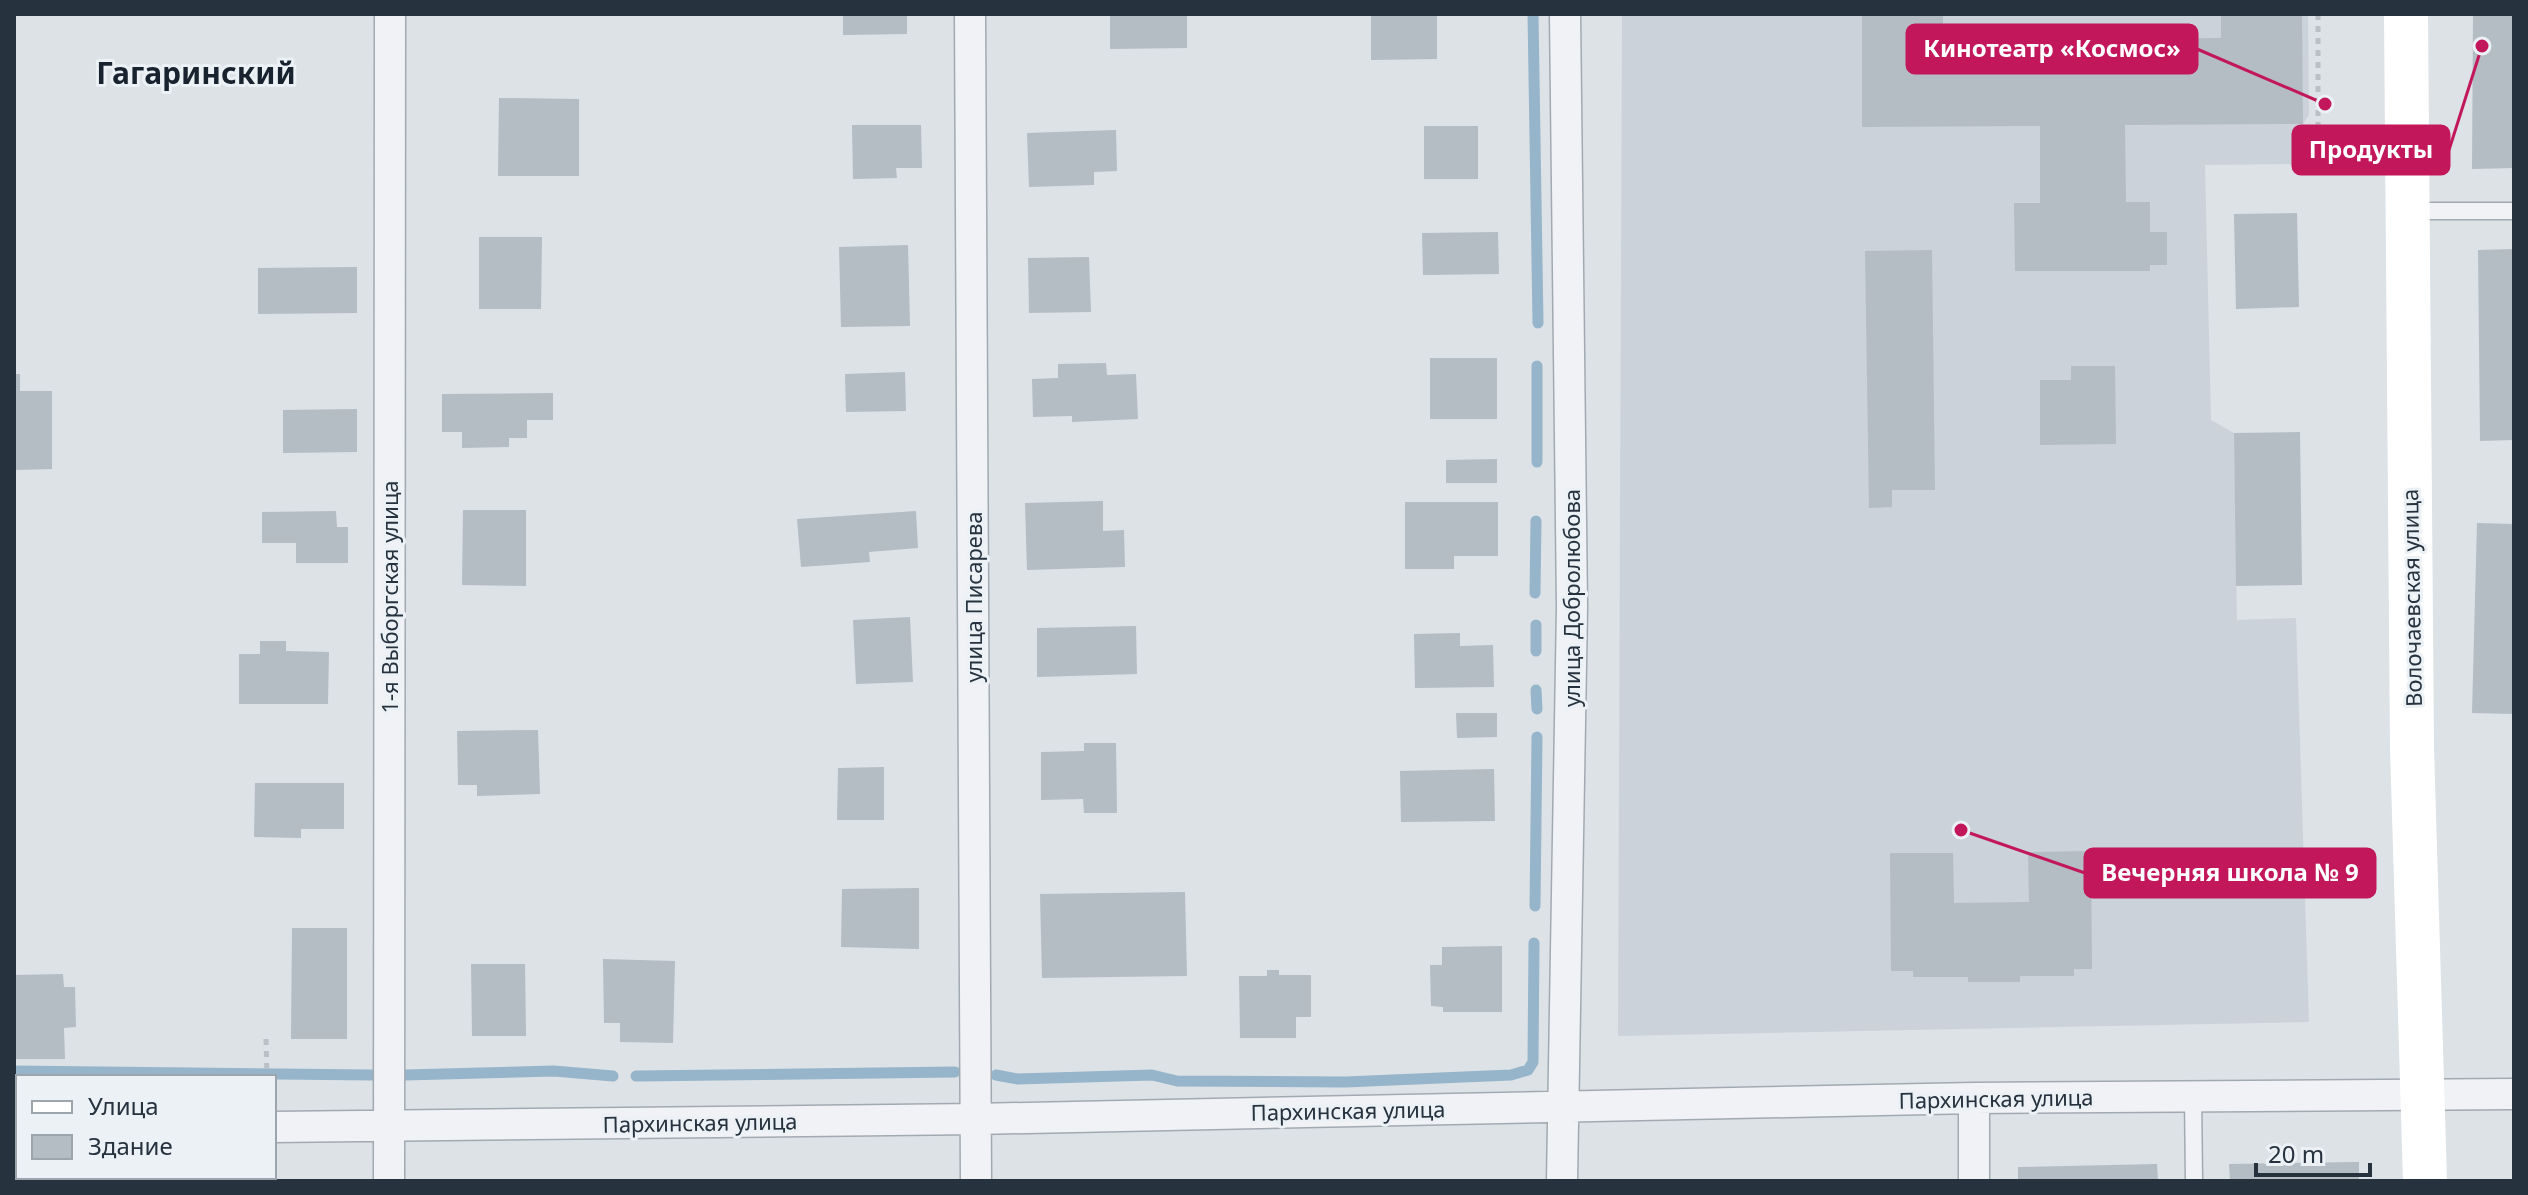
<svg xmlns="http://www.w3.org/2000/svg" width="2528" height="1195" viewBox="0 0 2528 1195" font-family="'Noto Sans',sans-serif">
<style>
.built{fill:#cbd2da}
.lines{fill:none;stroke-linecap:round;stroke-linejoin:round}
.stream{stroke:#96b5ca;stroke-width:11}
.building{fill:#b4bcc4}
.lane-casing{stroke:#a2aab1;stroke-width:19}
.street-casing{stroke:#a2aab1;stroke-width:33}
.path{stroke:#bbc0c6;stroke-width:5;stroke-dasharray:6 6;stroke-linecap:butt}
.lane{stroke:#f0f2f6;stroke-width:16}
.street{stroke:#f0f2f6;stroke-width:30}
.secondary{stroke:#fff;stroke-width:44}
.labels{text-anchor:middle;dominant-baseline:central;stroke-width:6;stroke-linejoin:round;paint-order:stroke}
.street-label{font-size:22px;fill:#26323e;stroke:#ecf1f5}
.district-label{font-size:30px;font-weight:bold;fill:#18232f;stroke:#ecf1f5}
.leader{fill:none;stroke:#c2185b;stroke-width:3}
.callout-dot{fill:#c2185b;stroke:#ecf1f5;stroke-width:3}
.callout{fill:#c2185b;stroke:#c2185b;stroke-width:3}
.callout-label{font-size:24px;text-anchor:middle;font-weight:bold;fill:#fff}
</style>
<rect width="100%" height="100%" fill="#dde2e7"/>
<path class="built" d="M1622 14H2308L2309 115 2303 124 2299 164 2205 165 2211 420 2234 433 2237 620 2296 618 2309 1022 1618 1036Z"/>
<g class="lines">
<path class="stream" d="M1533 14 1538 323
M1537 462V366
M1535 593 1536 521
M1536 625V651
M1536 690 1537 709
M1535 906 1537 737
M14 1071 372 1075
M405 1075 554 1071 613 1076
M996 1075 1018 1079 1152 1075 1177 1081 1345 1082 1511 1075 1528 1070 1533 1062 1534 943
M636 1076 955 1072"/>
</g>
<path class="building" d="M843 14H907V34L843 35Z
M1110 14H1187V48L1110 49Z
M1371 14H1437V59L1371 60Z
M1862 14H1943V40H2039V28L2124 27V39L2221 38V14H2302L2303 124 2125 125 2126 202H2150V232H2167V265H2150V271H2015L2014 203H2040V126L1862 127Z
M2473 14H2514V168L2472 169Z
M499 98 579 99V176H498Z
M852 125H921L922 168H896L897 178 853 179Z
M1424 126H1478V179H1424Z
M1116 130 1117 171 1094 172V185L1029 187 1027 133Z
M2297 213 2299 307 2236 309 2234 214Z
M1498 232 1499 274 1423 275 1422 233Z
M479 237H542L541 309H479Z
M908 245 910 326 841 327 839 247Z
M2514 249V440L2480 441 2478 250Z
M1932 250 1935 490H1892V507L1869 508 1865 251Z
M1089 257 1091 312 1029 313 1028 258Z
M357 267V313L258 314V268Z
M1430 358H1497V419H1430Z
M1106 363 1107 375 1136 374 1138 419 1072 422V416L1033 417 1032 379 1058 378V364Z
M2071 366H2115L2116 444 2040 445V380H2071Z
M905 372 906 411 846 412 845 374Z
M14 374H20V391H52V469L14 470Z
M553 393V420H527V438H509V447L462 448V432H442V394Z
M357 409V452L283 453V410Z
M2300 432 2302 585 2236 586 2234 433Z
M1497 459V483H1446V460Z
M1103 501V531L1124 530 1125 567 1027 570 1025 503Z
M1405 502H1498V556H1454V569H1405Z
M463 510H526V586L462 585Z
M336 511 337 527H348V563H296V543H262V512Z
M916 511 918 548 869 552 870 562 801 567 797 519Z
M2477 523 2514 524V714L2472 713Z
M910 617 913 682 856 684 853 620Z
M1136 626 1137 674 1037 677V628Z
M1460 633V646L1493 645 1494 687 1415 688 1414 634Z
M260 641H286V651L329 652 328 704H239V654H260Z
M1456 713H1497V737L1457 738Z
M538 730 540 794 477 796V785H458L457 731Z
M1084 743H1116L1117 813H1084L1083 799 1041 800V752L1084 751Z
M884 767V820H837L838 768Z
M1494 769 1495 821 1401 822 1400 771Z
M255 783H344V829H301V838L254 837Z
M2091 851 2092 969H2074V976H2020V982H1968V977H1913V971H1891L1890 853H1953L1954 903 2029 902 2028 852Z
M919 888V949L841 947 842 889Z
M1185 892 1187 976 1042 978 1040 894Z
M292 928H347V1039H291Z
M1502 946V1012H1443V1007L1431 1006 1430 965H1442V947Z
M603 959 675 961 673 1043 620 1042V1023H604Z
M471 964H525L526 1036H472Z
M1267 970H1279V975H1311V1017H1296V1038H1240L1239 976H1267Z
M63 974 64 987H75L76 1027 64 1028 65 1059H14V975Z
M2359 1162V1181H2230L2229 1164Z
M2157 1164 2158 1181H2018V1167Z"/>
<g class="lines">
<g class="lane-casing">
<path id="lane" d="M2408 211H2514
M2193 1096 2194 1181"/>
</g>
<g class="street-casing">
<path id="street" d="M970 14 976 1181
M1974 1098V1181
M274 1127 976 1119 1974 1098 2514 1094
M14 1132H18
M389 1181 390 14
M1562 1181 1572 607 1565 14"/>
</g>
<path class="path" d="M2075 14V16
M2318 14V134
M266 1039 267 1077"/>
<use href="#lane" class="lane"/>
<use href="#street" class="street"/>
<path class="secondary" d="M2406 14 2412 748 2425 1181"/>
</g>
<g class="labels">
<g class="street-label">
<text transform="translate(389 597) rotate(-90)">1-я Выборгская улица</text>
<text transform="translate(973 597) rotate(-90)">улица Писарева</text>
<text transform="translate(1571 598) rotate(-90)">улица Добролюбова</text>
<text transform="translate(2411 598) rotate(-91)">Волочаевская улица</text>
<text transform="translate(1996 1098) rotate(-1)">Пархинская улица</text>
<text transform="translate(1348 1110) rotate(-1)">Пархинская улица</text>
<text transform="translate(700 1122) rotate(-1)">Пархинская улица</text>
</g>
<g class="district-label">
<text x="196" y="72">Гагаринский</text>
</g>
</g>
<path class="leader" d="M2325 104L2197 49M2482 46L2449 150M1961 830L2085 873"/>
<g class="callout-dot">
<circle cx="2325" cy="104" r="8"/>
<circle cx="2482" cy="46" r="8"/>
<circle cx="1961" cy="830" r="8"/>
</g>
<g class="callout">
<rect x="1907" y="25" width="290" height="48" rx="8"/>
<rect x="2293" y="126" width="156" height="48" rx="8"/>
<rect x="2085" y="849" width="290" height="48" rx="8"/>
</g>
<g class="callout-label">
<text x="2052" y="57">Кинотеатр «Космос»</text>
<text x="2371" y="158">Продукты</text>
<text x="2230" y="881">Вечерняя школа № 9</text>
</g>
<rect width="2528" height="1195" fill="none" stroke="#26323e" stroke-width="32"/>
<rect x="16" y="1075" width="260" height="104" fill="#ecf1f5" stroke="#9da5ac" stroke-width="2"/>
<rect x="32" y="1101" width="40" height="12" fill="#ffffff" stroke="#9da5ac" stroke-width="2"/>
<text x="88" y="1115" font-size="24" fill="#26323e">Улица</text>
<rect x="32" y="1135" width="40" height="24" fill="#b4bcc4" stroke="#9da5ac" stroke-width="2"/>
<text x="88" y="1155" font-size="24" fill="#26323e">Здание</text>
<path d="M2256 1163v12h114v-12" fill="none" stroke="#26323e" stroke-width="4"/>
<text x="2268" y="1163" font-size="24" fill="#26323e" stroke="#ecf1f5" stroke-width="6" paint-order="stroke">20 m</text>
</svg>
